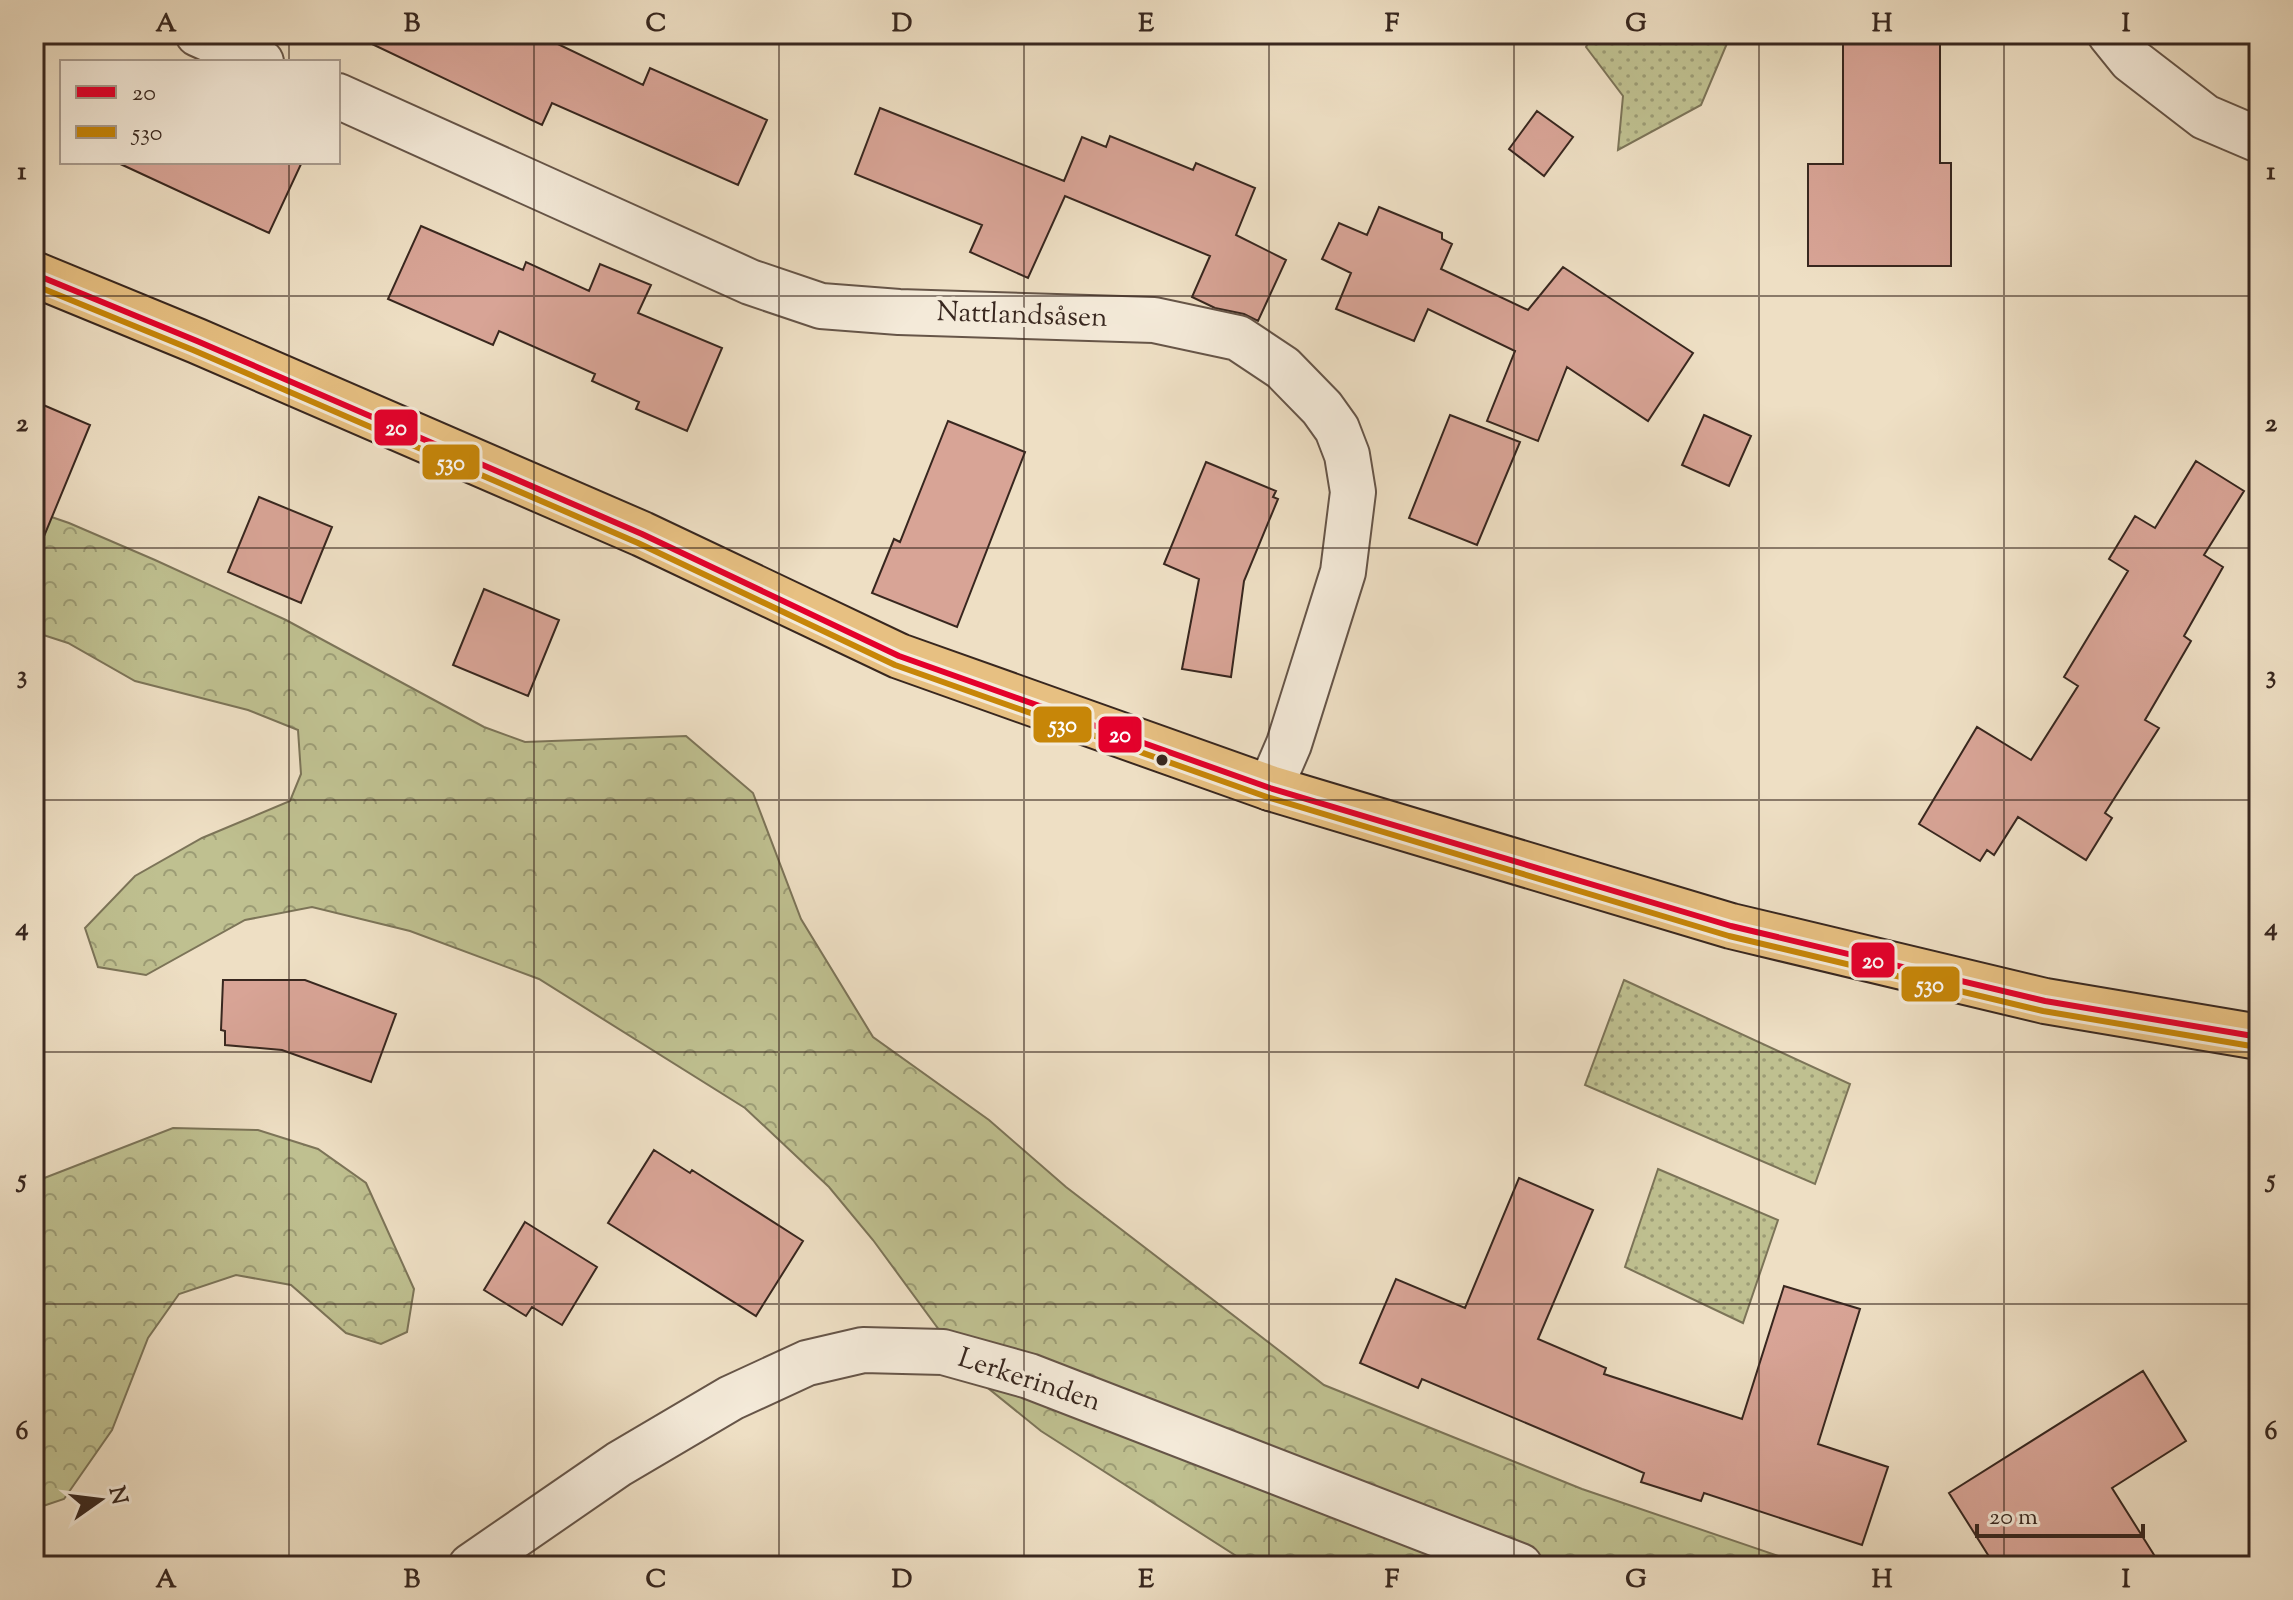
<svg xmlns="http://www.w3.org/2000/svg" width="2293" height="1600" viewBox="0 0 2293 1600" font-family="'Sorts Mill Goudy',serif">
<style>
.forest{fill:url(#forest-crowns);stroke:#7c7458;stroke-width:2}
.park{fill:url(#park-dots);stroke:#7c7458;stroke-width:2}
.building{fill:#d8a496;stroke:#38271f;stroke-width:2}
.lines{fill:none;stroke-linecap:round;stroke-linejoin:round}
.minor-casing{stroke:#665548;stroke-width:48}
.major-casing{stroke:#38271f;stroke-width:48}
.minor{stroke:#f4ead9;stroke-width:44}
.major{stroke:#e7c082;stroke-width:44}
.bus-1-casing{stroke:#f4ead9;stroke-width:12}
.bus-2-casing{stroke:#f4ead9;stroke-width:12}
.bus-1{stroke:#e4002b;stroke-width:6}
.bus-2{stroke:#c78608;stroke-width:6}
.grid{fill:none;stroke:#38271f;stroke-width:2;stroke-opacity:0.55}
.bus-dot{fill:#38271f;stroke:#f4ead9;stroke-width:3}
.labels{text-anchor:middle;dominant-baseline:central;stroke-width:8;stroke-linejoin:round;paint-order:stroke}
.street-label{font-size:28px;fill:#38271f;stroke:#f4ead9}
.line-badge{stroke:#f4ead9;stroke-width:3}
.badge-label{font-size:22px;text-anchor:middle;font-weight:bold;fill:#fff}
.neatline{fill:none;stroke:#38271f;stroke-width:3}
.grid-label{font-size:26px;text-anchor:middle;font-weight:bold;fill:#38271f}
</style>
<defs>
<pattern id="forest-crowns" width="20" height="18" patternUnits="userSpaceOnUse" patternTransform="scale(2)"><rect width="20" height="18" fill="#bfc090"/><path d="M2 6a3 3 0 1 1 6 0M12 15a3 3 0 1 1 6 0" fill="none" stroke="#9c9c75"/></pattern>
<pattern id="park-dots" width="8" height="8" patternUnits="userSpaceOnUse" patternTransform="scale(2)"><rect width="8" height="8" fill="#bfc090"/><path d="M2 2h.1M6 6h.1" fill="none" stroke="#9c9c75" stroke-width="1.8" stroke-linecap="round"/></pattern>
</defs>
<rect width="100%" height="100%" fill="#eedfc4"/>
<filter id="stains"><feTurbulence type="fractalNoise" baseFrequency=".0025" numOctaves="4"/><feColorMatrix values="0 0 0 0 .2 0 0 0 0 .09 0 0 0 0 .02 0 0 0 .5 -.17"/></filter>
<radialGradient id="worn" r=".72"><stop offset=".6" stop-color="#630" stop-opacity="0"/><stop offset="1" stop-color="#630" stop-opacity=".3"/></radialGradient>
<path class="forest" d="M34 511 69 523 155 560 286 620 484 727 525 742 686 736 753 793 801 919 873 1037 989 1120 1066 1187 1324 1385 1582 1489 1808 1566H1252L1041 1431 973 1376 873 1240 829 1187 745 1108 539 979 410 931 312 907 245 920 146 975 98 967 85 928 135 876 202 838 290 801 301 774 298 730 248 710 135 681 68 643 34 632Z
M173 1128 258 1130 318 1149 366 1183 414 1289 407 1332 381 1344 346 1333 291 1285 236 1275 179 1294 148 1338 112 1430 64 1499 34 1509V1182Z"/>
<path class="park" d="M1593 34H1731L1701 105 1618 150 1623 96 1586 47Z
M1624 980 1850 1084 1815 1184 1585 1085Z
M1658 1169 1778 1220 1743 1323 1625 1267Z"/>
<path class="building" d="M351 34H537L643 85 650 68 767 120 738 185 552 103 542 125Z
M1843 34H1940V163H1951V266H1808V164H1843Z
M880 108 1064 181 1082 137 1106 147 1110 136 1193 170 1196 163 1255 188 1236 235 1286 260 1258 321 1244 314 1215 308 1192 297 1210 256 1065 196 1028 278 970 252 982 225 855 174Z
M1537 111 1573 137 1544 176 1509 149Z
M116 162H302L269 233Z
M1379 207 1442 233V239L1452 244 1441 269 1528 310 1563 267 1693 353 1648 421 1567 367 1538 441 1487 421 1515 351 1428 309 1414 341 1336 309 1351 273 1322 259 1339 223 1367 235Z
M421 226 523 270 526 262 589 291 600 264 651 285 638 313 722 348 687 431 636 409 639 402 592 381 595 374 499 331 493 345 388 299Z
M34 401 90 425 35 558H34Z
M1450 415 1520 442 1477 545 1409 518Z
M1704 415 1751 436 1729 486 1682 465Z
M948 421 1025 452 957 627 872 593 894 539 900 542Z
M2196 461 2244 491 2204 555 2223 567 2184 636 2191 641 2145 720 2159 728 2105 813 2112 818 2086 860 2018 817 1994 855 1987 850 1980 861 1919 824 1977 727 2031 760 2078 686 2064 677 2128 571 2109 559 2135 516 2155 528Z
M1206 462 1276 491 1273 497 1278 499 1244 581 1231 677 1182 669 1199 579 1164 564Z
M259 497 332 527 301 603 228 572Z
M484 589 559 620 528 696 453 665Z
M223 980H305L396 1014 371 1082 282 1050 225 1045V1031L221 1030Z
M654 1150 690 1173 692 1170 803 1241 756 1316 608 1223Z
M1519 1178 1593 1210 1538 1339 1606 1368 1604 1374 1742 1419 1784 1286 1860 1309 1818 1444 1888 1467 1862 1545 1704 1493 1701 1501 1641 1482 1644 1473 1422 1379 1418 1388 1360 1363 1396 1279 1465 1308Z
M525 1222 597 1267 562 1325 532 1307 526 1316 484 1290Z
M2143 1371 2186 1441 2112 1488 2161 1566H1995L1949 1493Z"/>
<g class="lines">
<g class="minor-casing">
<path id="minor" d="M198 34 261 62
M2110 34 2131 60 2205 117 2259 140
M338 96 750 282 821 306 899 312 1154 320 1238 338 1283 368 1322 408 1337 429 1347 455 1353 492 1343 572 1289 744 1270 788
M471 1566 619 1464 731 1398 807 1363 863 1350 943 1352 1029 1376 1520 1566"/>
</g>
<g class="major-casing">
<path id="major" d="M34 274 197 341 642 534 899 656 1270 788 1731 926 2045 1001 2259 1037"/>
</g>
<use href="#minor" class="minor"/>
<use href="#major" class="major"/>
<g class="bus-1-casing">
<path id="bus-1" d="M34 274 197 341 642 534 899 656 1270 788 1731 926 2045 1001 2259 1037"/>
</g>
<g class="bus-2-casing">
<path id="bus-2" d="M34 285 193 350 638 543 895 665 1267 797 1729 936 2043 1011 2257 1047"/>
</g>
<use href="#bus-1" class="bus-1"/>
<use href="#bus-2" class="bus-2"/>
</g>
<path class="grid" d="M289 34V62M534 34V1566M779 34V1566M1024 34V1566M1269 34V1566M1514 34V1566M1759 34V1566M2004 34V1566M289 162V1566M34 296H2259M34 548H2259M34 800H2259M34 1052H2259M34 1304H2259"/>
<circle class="bus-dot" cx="1162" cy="760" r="7"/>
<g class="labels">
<g class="street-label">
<text transform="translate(1022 316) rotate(2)">Nattlandsåsen</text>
<text transform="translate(1029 1381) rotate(18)">Lerkerinden</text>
</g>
</g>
<g class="line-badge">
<rect x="373" y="408" width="46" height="39" rx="8" fill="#e4002b"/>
<rect x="421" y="443" width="60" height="38" rx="8" fill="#c78608"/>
<rect x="1032" y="705" width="61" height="39" rx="8" fill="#c78608"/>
<rect x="1097" y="715" width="46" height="39" rx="8" fill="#e4002b"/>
<rect x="1850" y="941" width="46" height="38" rx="8" fill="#e4002b"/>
<rect x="1900" y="965" width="61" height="38" rx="8" fill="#c78608"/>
</g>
<g class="badge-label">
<text x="396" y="435">20</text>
<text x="451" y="470">530</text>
<text x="1063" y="732">530</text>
<text x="1120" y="742">20</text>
<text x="1873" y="968">20</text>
<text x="1930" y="992">530</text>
</g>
<rect width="2293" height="1600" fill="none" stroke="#eedfc4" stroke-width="88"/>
<rect x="60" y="60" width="280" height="104" fill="#f4ead9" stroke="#a99c8f" stroke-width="2"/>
<rect x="76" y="86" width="40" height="12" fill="#e4002b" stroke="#a99c8f" stroke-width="2"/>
<text x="132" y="100" font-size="24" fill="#38271f">20</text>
<rect x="76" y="126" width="40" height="12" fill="#c78608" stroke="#a99c8f" stroke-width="2"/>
<text x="132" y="140" font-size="24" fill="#38271f">530</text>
<g transform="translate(100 1500) rotate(76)" stroke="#f4ead9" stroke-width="6" paint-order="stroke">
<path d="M0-6L14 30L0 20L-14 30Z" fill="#38271f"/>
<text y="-12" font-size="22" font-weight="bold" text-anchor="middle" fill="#38271f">N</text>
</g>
<path d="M1977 1524v12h166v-12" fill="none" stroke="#38271f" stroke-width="4"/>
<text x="1989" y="1524" font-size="24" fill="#38271f" stroke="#f4ead9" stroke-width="6" paint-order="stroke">20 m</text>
<rect x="44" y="44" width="2205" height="1512" class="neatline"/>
<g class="grid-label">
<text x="166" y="31">A</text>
<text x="412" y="31">B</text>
<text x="656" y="31">C</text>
<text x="902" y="31">D</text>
<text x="1146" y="31">E</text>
<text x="1392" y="31">F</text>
<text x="1636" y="31">G</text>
<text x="1882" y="31">H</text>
<text x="2126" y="31">I</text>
<text x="22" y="179">1</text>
<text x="2271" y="179">1</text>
<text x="22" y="431">2</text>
<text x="2271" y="431">2</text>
<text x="22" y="683">3</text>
<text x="2271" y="683">3</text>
<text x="22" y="935">4</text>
<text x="2271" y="935">4</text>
<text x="22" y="1187">5</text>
<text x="2271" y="1187">5</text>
<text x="22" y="1439">6</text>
<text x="2271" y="1439">6</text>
<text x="166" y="1587">A</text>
<text x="412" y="1587">B</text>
<text x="656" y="1587">C</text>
<text x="902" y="1587">D</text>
<text x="1146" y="1587">E</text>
<text x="1392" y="1587">F</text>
<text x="1636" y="1587">G</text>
<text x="1882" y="1587">H</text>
<text x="2126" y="1587">I</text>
</g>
<rect width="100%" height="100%" filter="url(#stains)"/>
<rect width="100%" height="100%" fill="url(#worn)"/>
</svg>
